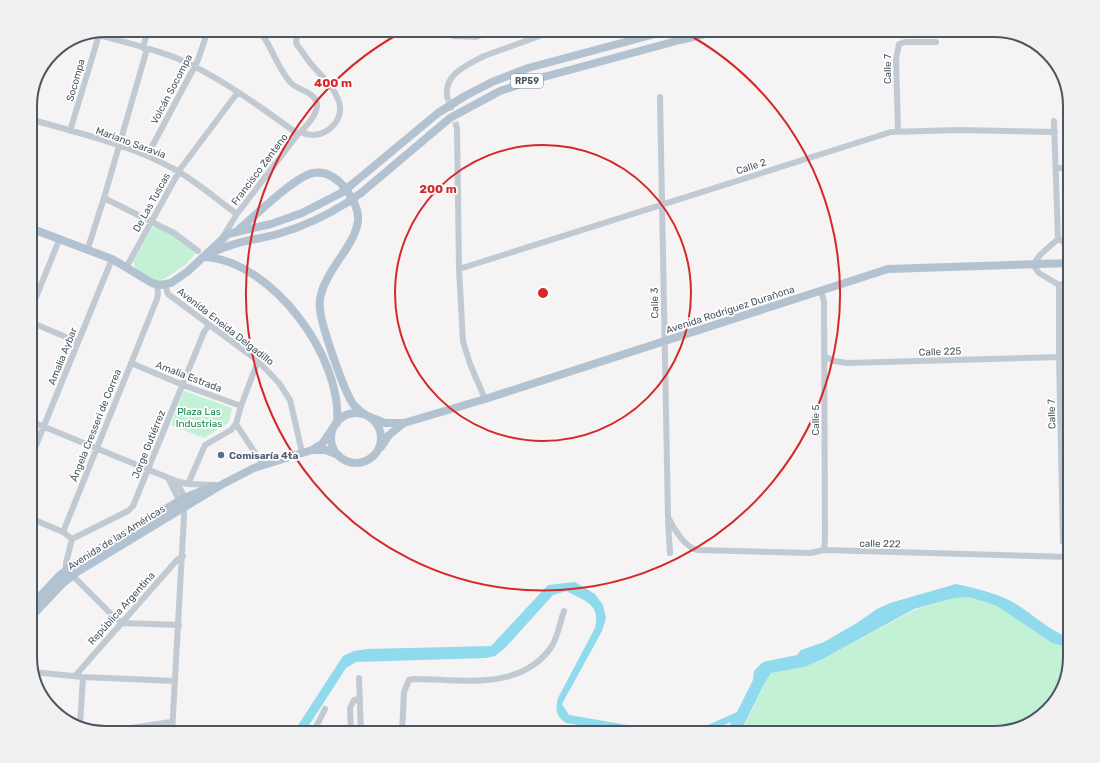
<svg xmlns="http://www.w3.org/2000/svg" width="1100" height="763" viewBox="0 0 1100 763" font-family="Rubik,sans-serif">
<rect width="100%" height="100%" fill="#f5f3f3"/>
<!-- green -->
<path fill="#c3f1d5" d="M157,226l22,13 17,14 -11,12 -24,16h-7l-18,-12 -3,-7 19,-34z
M184,391l48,17 -3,14 -25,16 -33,-13z
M969,597l28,9 55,37 18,5v9l-13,42 -29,26 -34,8h-253l23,-49 7,-11 33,-6 17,-7 93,-50 39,-12z"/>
<!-- water -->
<path fill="#90daee" d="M575,582l20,12 8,11 3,13 -4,13 -40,73 7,11 105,18h-43l-65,-10c-10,-7 -11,-13 -8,-25l37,-70c6,-25 -11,-27 -29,-37l-13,4 -48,53 -10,8 -9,2 -130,4 -10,6 -42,65h-11l50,-77 11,-5 13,-2 124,-3 57,-61z
M956,584c18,4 36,8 53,16 21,11 38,30 61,38v10l-18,-5 -55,-37 -28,-9 -15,1 -40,11 -93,51 -17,7 -33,6 -7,11 -24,49h-12l3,-11 -25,11h-16l47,-21 16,-32 1,-9 9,-9 34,-7 4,-5 23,-8 33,-19 20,-14 13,-6z"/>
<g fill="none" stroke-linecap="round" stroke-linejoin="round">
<!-- minor-tunnel -->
<path stroke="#caccce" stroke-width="6" stroke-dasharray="6 3" stroke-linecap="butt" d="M447,96l10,32"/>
<!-- minor -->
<path stroke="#c1cad2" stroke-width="6" d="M92,33c27,8 55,14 82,24 45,19 85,49 124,77
M453,36l23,1 21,-7
M117,40l2,-10
M143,48l5,-18
M447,96c-3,-22 20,-31 37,-40l72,-26
M660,97l8,420c5,11 18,32 30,33l112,3 14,-3 246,7
M30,119c47,14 99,25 142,49 23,12 44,31 65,46
M1054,121l4,118 -18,16 -7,10 6,8 20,12 11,-4
M457,128l2,141 4,72 7,23 15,35
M70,131l29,-96
M898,131l-2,-72 3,-15 6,-2h31
M301,132c20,11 47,-11 37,-33 -5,-14 -17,-23 -26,-34 -6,-7 -11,-15 -16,-22l1,-8 7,-5
M147,156l51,-96 10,-30
M1057,168h13
M104,198l70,35 24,18
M222,238l15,-24 61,-80c7,-6 20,-20 19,-30 -2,-12 -19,-14 -26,-21 -14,-15 -19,-37 -32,-53
M1058,239l12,6
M88,248l16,-50 43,-149
M127,266l54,-98 57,-76
M459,269l432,-137 68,-2 96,2
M157,285l1,9 -1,5 -94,233 9,7 -6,24v6l50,50 6,4 57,2
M165,285l3,9 90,67 21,22 11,17 12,52
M1059,285v72l4,185
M821,290l3,12 1,238 -1,10
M30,312l30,-74
M30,322l48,20
M824,356l10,5 13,2 212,-6
M131,363l52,22 58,21
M30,421l146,60 12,3 27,1
M236,424l27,41
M30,460l82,-201
M168,478l13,26
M188,484l17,-39 26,-15 5,-6 5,-18 17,-45
M30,518l33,14
M668,521l2,32
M72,539l56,-28 5,-5 71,-174 5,-7
M33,672l50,5 92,4
M75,676l102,-116 6,-4
M359,678l2,55
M80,725l3,-48
M104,732l67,-10
M172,733l12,-217 -1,-22 -7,-13
M313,733l12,-24
M351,733l-1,-25 4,-8 5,-1
M402,733l2,-41 5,-12 5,-1c47,0 107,13 138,-33 6,-10 8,-24 12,-35"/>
<!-- major -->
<path stroke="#b3c2d1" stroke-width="8" d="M350,186l88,-73 27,-17 27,-14 36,-14 142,-38
M361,193l89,-75 50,-27 40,-13 140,-38 42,-10
M30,228l82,31 40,24 8,2 11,-2 16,-11 41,-38 43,-10 31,-11 39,-20
M238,230c17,-14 56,-53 75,-57 13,-2 24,5 32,15 7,10 14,20 13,33 -3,24 -29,46 -36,70 -2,6 -3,12 -2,18 1,16 24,82 33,95 3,4 7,7 11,10
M210,254c21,-12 45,-14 68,-20 24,-7 48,-18 70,-32
M204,257c68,3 139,101 133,166
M331 438a25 25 0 1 1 50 0a25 25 0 1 1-50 0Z
M370,417l15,6h19l81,-24 403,-130 182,-6
M381,447l8,-12 15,-12
M313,450h13l12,5
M30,607l29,-31 14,-11 111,-67 30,-12
M30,618l33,-35 14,-11 144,-87 33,-17 58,-18 10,-6 11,-16"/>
<!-- major-bridge -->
<path stroke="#b3c2d1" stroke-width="8" d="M341,193l9,-7
M348,202l13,-9"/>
</g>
<!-- distance rings -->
<g fill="none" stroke="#d62828" stroke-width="2">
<circle cx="543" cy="293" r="148"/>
<path d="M682 31A297 297 0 1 1 404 31"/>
</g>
<!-- markers -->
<circle fill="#5c6f8a" stroke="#fff" stroke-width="1.5" cx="221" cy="455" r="4"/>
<g text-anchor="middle" stroke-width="3.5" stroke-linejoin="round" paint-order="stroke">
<!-- shield labels -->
<rect fill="#fff" stroke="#808990" stroke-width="1" x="511" y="74" width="32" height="14" rx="3"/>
<g font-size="9" font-weight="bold" fill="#4a5661">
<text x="527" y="84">RP59</text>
</g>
<!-- street labels -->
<g font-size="10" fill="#4a5661" stroke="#fff">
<text transform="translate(887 69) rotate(-90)" y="4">Calle 7</text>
<text transform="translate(75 80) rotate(-74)" y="4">Socompa</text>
<text transform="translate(171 89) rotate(-62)" y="4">Volcán Socompa</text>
<text transform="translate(131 142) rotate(20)" y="4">Mariano Saravia</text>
<text transform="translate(751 166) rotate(-18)" y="4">Calle 2</text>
<text transform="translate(259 169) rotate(-53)" y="4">Francisco Zenteno</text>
<text transform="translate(151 202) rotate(-61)" y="4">De Las Tuscas</text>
<text transform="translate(654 303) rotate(-91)" y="4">Calle 3</text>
<text transform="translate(730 309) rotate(-18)" y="4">Avenida Rodríguez Durañona</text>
<text transform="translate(226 326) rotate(38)" y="4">Avenida Eneida Delgadillo</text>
<text transform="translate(940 351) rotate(-2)" y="4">Calle 225</text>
<text transform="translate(62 356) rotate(-68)" y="4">Amalia Aybar</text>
<text transform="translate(189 376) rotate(21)" y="4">Amalia Estrada</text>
<text transform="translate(1051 414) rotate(-92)" y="4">Calle 7</text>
<text transform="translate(815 420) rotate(-90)" y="4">Calle 5</text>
<text transform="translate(95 425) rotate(-68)" y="4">Ángela Cresseri de Correa</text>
<text transform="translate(148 444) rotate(-68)" y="4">Jorge Gutiérrez</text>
<text transform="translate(116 537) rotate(-32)" y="4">Avenida de las Américas</text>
<text transform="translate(880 543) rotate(1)" y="4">calle 222</text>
<text transform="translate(121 608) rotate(-48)" y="4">República Argentina</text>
</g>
<!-- park labels -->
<g font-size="10" fill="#17864f" stroke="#fff">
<text x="199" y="415">Plaza Las<tspan x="199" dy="12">Industrias</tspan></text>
</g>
<!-- service labels -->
<g font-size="10" font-weight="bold" fill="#4e5e75" stroke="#fff" text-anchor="start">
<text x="229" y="459">Comisaría 4ta</text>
</g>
</g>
<!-- crop -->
<path d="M0 0H1100V763H0ZM106 37H994A69 69 0 0 1 1063 106V657A69 69 0 0 1 994 726H106A69 69 0 0 1 37 657V106A69 69 0 0 1 106 37Z" fill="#f1f1f2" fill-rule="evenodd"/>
<path fill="none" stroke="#4a5661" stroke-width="2" d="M106 37H994A69 69 0 0 1 1063 106V657A69 69 0 0 1 994 726H106A69 69 0 0 1 37 657V106A69 69 0 0 1 106 37Z"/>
<circle cx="543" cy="293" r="6" fill="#d62828" stroke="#fff" stroke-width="2"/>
<g font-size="12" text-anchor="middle" font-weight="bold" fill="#d62828" stroke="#fff" stroke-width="3.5" stroke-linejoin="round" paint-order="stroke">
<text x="333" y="87">400 m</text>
<text x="438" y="193">200 m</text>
</g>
</svg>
